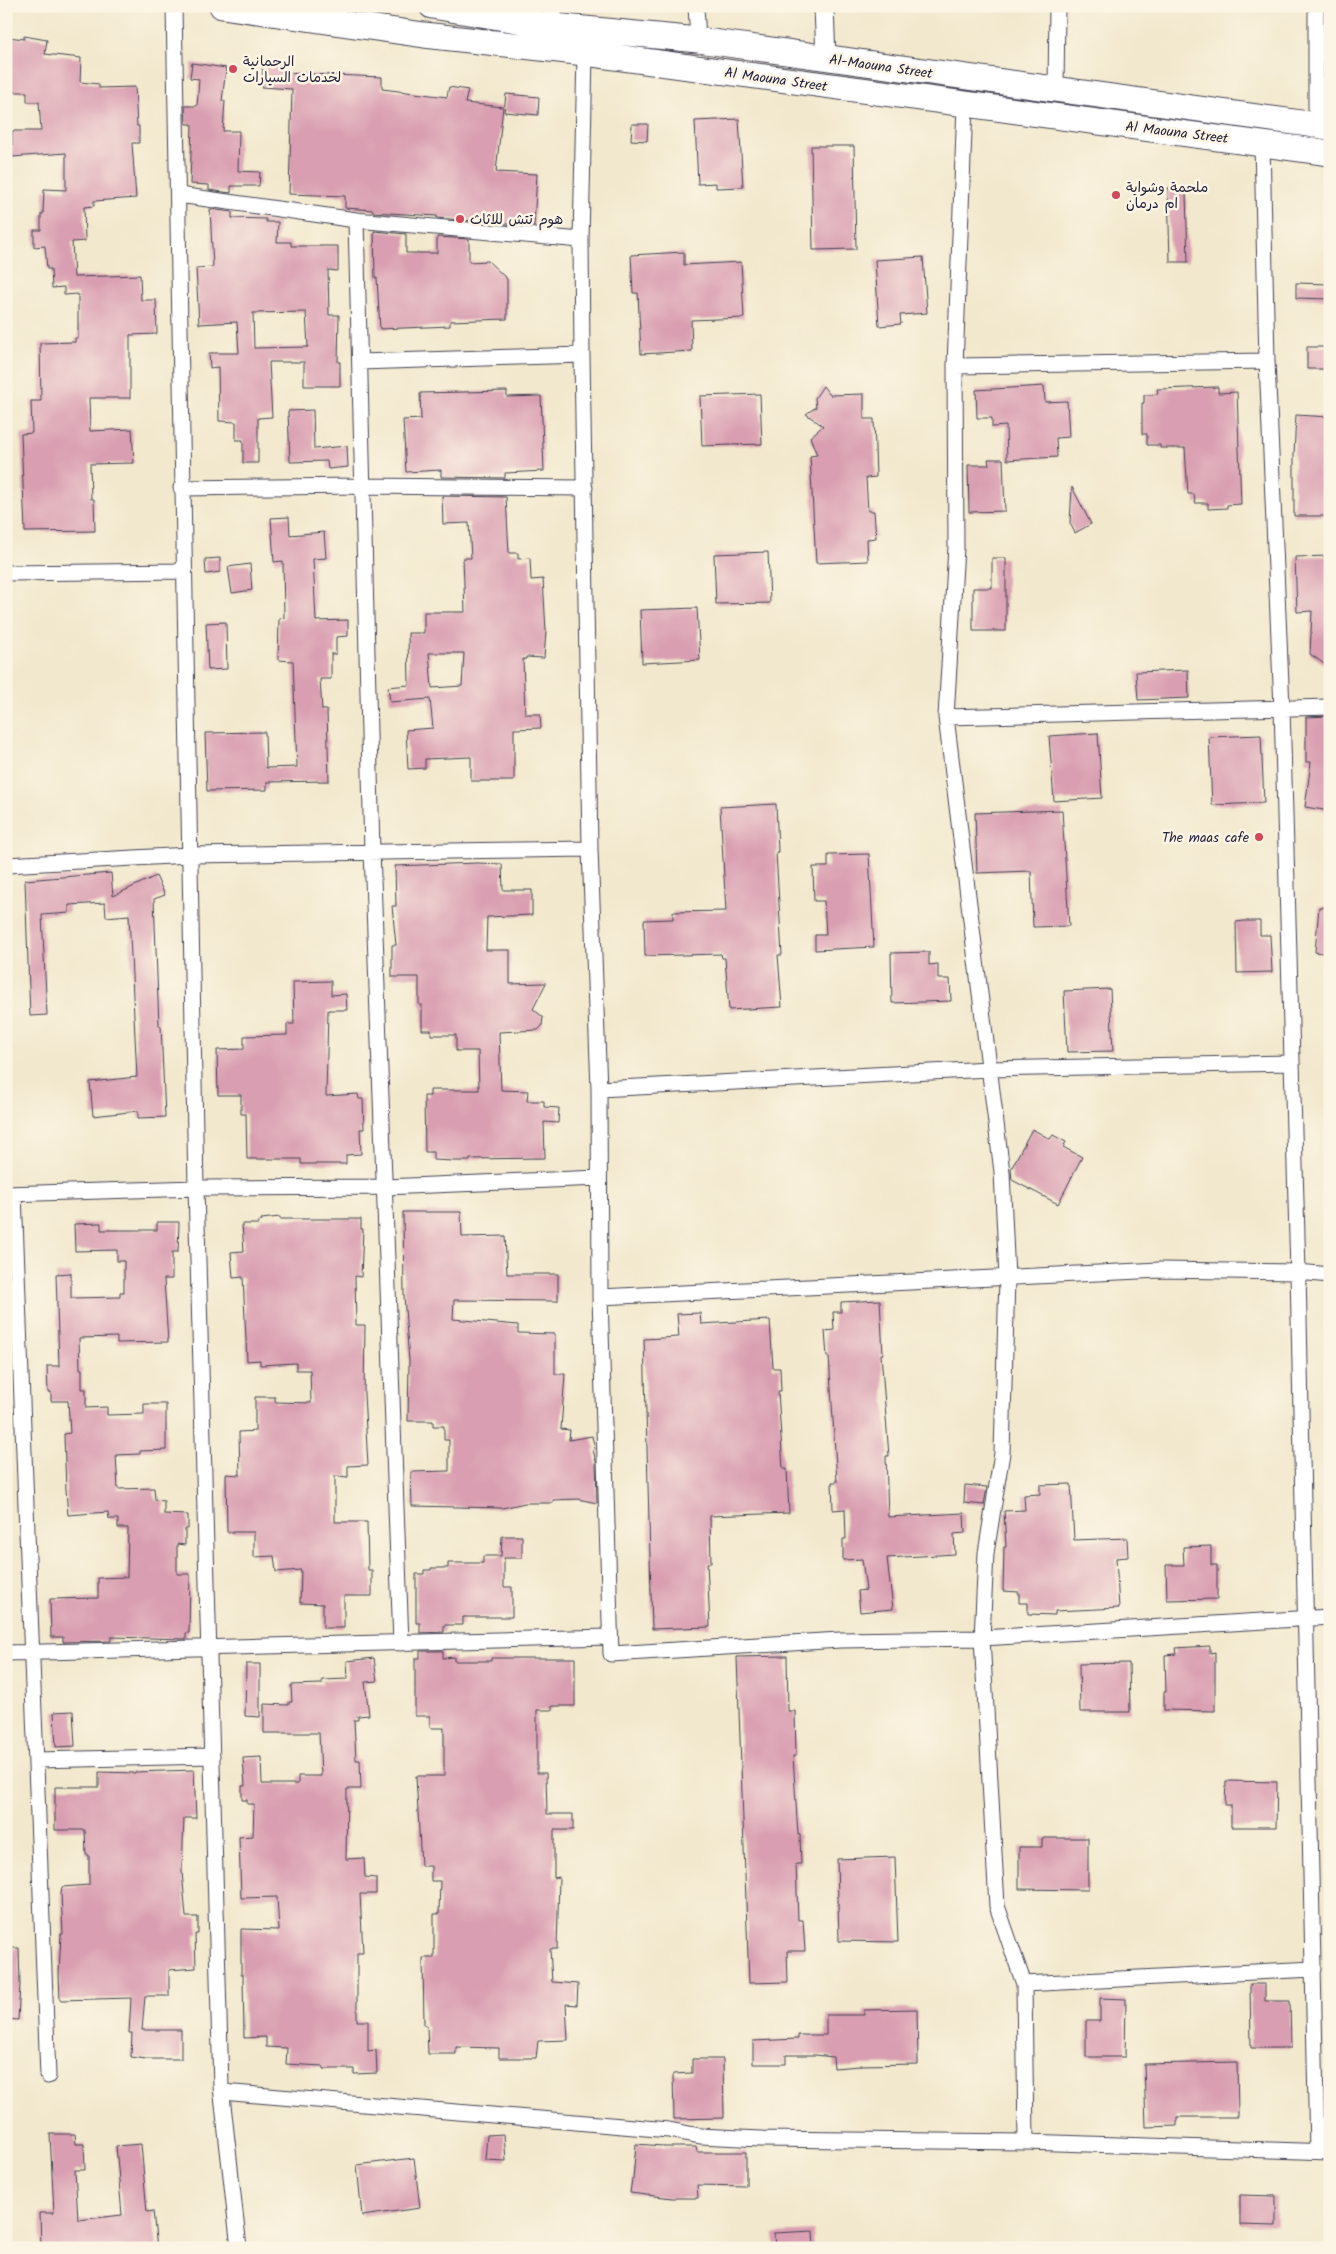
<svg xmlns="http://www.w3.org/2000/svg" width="1336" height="2254" viewBox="0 0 1336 2254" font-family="Kalam,'Playpen Sans Arabic',sans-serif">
<rect width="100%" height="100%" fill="#fcf5e5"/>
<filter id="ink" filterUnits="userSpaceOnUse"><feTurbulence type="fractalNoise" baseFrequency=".02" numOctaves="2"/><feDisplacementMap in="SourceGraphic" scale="10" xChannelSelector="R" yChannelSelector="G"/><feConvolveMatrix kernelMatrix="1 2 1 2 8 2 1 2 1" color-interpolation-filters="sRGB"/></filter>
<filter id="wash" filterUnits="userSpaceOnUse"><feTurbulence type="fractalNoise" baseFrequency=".0096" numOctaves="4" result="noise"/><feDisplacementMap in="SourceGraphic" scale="20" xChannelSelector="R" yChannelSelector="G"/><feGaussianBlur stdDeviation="1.12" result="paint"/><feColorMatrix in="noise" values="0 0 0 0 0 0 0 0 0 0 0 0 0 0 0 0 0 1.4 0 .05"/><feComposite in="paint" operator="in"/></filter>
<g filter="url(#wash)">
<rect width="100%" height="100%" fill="#f2e8cd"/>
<g id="blocks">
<!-- building -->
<path fill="#d99eb1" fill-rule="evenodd" d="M24,36l23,4 -2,14 36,4 -1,24 19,2v4l36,-1 2,39h2v17h-7l4,55 -42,3v5l-10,1 1,34 -13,1 2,35 66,-2 1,25h15l1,34 -27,1v63h-41l1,33 42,-2 2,34 -44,1 1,35h3l1,32 -70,1 -4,-98 11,-1 -1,-32h10l-1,-58 35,-1v-4h3v-44l-14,1v-8l-12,1 -1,-19h-4l-2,-23 -11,1v-17h7v-16h2l1,-25 22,1v-37l-54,4v-26h29l-2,-29h-12v-10h-18v-33h-3l2,-22 16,2z
M192,63l34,5 -4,33h3l-2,30h16l-1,40 22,1 -1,14h-28v7l-22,-3v-5l-19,-1 2,-60h-6l-1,-18h12l2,-27 -9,-1z
M263,66l20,1v6l99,4v12l65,8 2,-10 19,3 -3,13 38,4 -7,65 41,2 -3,52 -97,-8v-2l-64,-4v-2l-28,-2v-12l-56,-2 3,-105 -30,-2z
M506,94l33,3 -1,18 -34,-3z
M739,119l4,68 -27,1v-5l-18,1 -3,-63z
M632,124h16l-1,17 -16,-1z
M811,146h43l2,103 -43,1z
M1168,188l18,3 2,71h-18z
M210,209l22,3v6l34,1v3h12l-1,20h14v4h47v25l-10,-1 1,45h10l-1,47h2v24h-36v-24h-35l3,55 -14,1v45h-15v-23h-7v-18l-17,-1 -1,-54 -8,1 -1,-15h30l-2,-31 -38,2 -3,-56 17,-1zM306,312l2,35 -54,1 -1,-35z
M374,231l32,3v19h31v-16l32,2v23l19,-1 19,18v40l-57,2v5l-70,3 -3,-51h-2z
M684,252v13l57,-3 3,56 -53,2 1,31 -51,3 -3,-61h-5l-2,-38z
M923,257l4,56 -27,2 1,9 -22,2 -4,-66z
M1296,283l34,1v15l-34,-1z
M1307,347h23v22h-23z
M823,386l7,9 34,-1v25h10l2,58 -10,1 2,33h6l2,27 -9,1 1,22 -52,2 -6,-107 7,-1 -7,-18 13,-11 -17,-12 10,-7 -1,-9z
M1044,386l1,16 22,-1 2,36 -13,1 1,19 -50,3 -1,-34 -14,1v-9h-15l-1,-28z
M1218,387v6l19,-1 4,112 -14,1v3l-19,1v-6h-13l-1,-9h-6l-3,-46h-25v-3h-13v-11h-5v-31h2v-8l14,-1 -1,-5z
M507,391v6l34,-1 3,75 -39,2v5l-64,-1v-7l-35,2 -3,-52 18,-1 -1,-26z
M760,394l2,50 -60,2 -2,-50z
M313,410l1,39 33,-3 1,21 -20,2 -1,-8 -37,1 -2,-51z
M1296,415l34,2v99h-36v-61z
M988,459h15l2,52 -36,1 -1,-47h21z
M1072,487l19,37 -16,9 -5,-10z
M442,496l64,1 3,56h9v6l12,-1 1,22 12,-1 3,52 -2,27 -18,-1v2h-3l2,55h15l1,14 -27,1v52h-43v-24l-46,2v9l-17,1 -2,-39 27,-2 -3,-29 -40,3 -2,-15 21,-2 -1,-52h16v-21h41l-2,-54h8l-2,-35 -26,1zM429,653h35l-2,33 -30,2z
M289,517l1,18 34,-3 2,26 -13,1 3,62 32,-1v16l-12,1v17h-5v25h-11l2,31h5l2,71 -62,1v8l-60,1 -2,-58 60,-1 1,36 31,-1 -4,-106 -15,-1 1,-41 5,-1 -1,-57 -9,1 -3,-44z
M768,552l2,51 -54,1 -2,-50z
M1330,556v112l-20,-14 2,-43 -15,1 -2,-55z
M220,558v14l-14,2 -1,-15z
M992,558h14v73h-33v-43h19z
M250,564l2,26 -20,3 -4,-26z
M697,608l3,52 -58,3 -2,-53z
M226,622l1,47 -19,1 -2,-47z
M1188,670l1,28 -51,2 -2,-28z
M1330,716v95l-25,-4 6,-45h-5v-45z
M1098,733l4,65 -48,3 -5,-65z
M1261,735l3,68 -52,2 -3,-68z
M776,804l2,48h-2l6,103h-4l4,52 -53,3 -4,-52h-3l-1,-4 -76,2 -1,-36 29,-1v-7l53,-1 -6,-104z
M1062,810l7,116 -36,1 -2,-56 -54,2 -2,-60z
M869,854l5,93 -59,3v-15h11l-2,-34h-10l-1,-34h15v-12z
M477,863l25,1 1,26h29v25l-45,2 -1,33h24v34l36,-1 -13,26 10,8 -1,9 -4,4 -39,2 2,58 27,1 -1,10h17v6l15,1 -1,15 -14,-1 1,36 -75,1v2h-17l-20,-1v-8h-8l-1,-56h6v-6h49l-1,-39h-22v-16h-25v-5h-9v-25h-3v-28h-27v-32h4l-4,-39h4l-1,-40z
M111,873l2,23 43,-20 9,19 -11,4 5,127h2l4,91 -27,1v-7l-45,5 -3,-34 47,-5 -8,-162 -23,2 -1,-14 -36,2v8l-27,2 5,100 -17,1 -5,-136z
M1319,907h11v47l-15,-2z
M1244,921h16v14h10l2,37 -35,1 -1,-51z
M929,952v13l9,-1v15h12l1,22 -59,2 -1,-50z
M331,981v14l15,-1 1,16h-19l-2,86 32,-2 1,5h4l1,30h-4l1,25 -15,1v9h-45v-5h-54l-1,-45h-5v-19h-23l-1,-45 27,-1v-13l43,-1v-11h7l-1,-42z
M1110,989l3,62 -46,1 -3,-61z
M1032,1129l18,10 3,-4 13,7 -3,5 19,10 -24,47 -46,-24 -1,-11z
M403,1212h58l1,25 43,-1 2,38h51v27l-104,-1 -1,19 65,6v8l37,1v40h10l-4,55 9,1 -1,10 23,-4 3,13 -2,1 3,11 1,42 -19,-4 -25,1v3h-28l-23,5 -90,-2 -1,-34 38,-1v-31h-5v-14h-11v-5h-25l1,-60 -5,-65z
M280,1217v2h81v10h2l-2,48 -6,-1 1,49h9l-1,69 4,71 -20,1v11l-13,-1v46h32l1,48h4v26h-28v32h-21v-24l-23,-1 1,-33 -25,2 -2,-16 -20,1v-25h-27l-1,-58 14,1 -1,-43 16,-1v-34h20v5l36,1 -1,-33h-14v-7l-36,2v-5l-13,1 -4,-84 -10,1 -2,-26 13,-1 -2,-27h16v-2l4,-1 -1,-2z
M157,1222h22l-1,30h-6v27h-8l4,63 -51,1v-6l-38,1 1,31h2v20h4v19l21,-1v8l37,-1v-10h22v46l-26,1v3l-24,1 2,34 36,-1 1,12 9,1v13l24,1v14h-3v16l-8,-1v30h13l-1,59h-3v6l-75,-2v4l-48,1v-5h-12l-1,-38 48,-1v-20l29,-1 1,-49h-10v-9h-9l-1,-7 -40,3 -2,-25 -2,-56 6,-1 -2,-32h-17v-9h-3l-1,-26h12l-3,-92 15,-1v25l49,-1v-5h4v-31h-7v-11l-42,1 -1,-27 27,-1v7h56z
M880,1300l3,54h-2l8,102h-3l2,61 76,-4 1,20 -11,1 1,20 -68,4 6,51 -33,3 -2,-21 8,-1 -4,-31 -19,1v-21h3l-1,-30 -12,1 -1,-28h5l-8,-125h-2l-2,-26 9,-1 -1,-18h8v-10z
M700,1313l1,11 69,-4 3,48h7l1,23h-3l5,78h4l2,44 -79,3 1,47h-4l3,64 -58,2 -8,-290 35,-2 -2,-23z
M1071,1484l3,56 53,-2 1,19 -12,1 3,50 -64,3v4l-27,-1v-11h-9v-11l-16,-1 1,-44h2l-2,-36 21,-1 -1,-15 16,-1v-9z
M965,1485l22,2 -3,18 -20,-2z
M502,1536h20v22h-18v29h8v30h-49v8h-19v7l-24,1v-10h-4v-49h8v-4h7v-2h17v-5h35v-7h18z
M1211,1546v19h6v34l-50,1 -1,-35h18l-1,-18z
M1210,1646v7l5,-1v59l-51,-1v-18h2l-1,-37 11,-1 -1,-6z
M420,1651h23v7l11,-1v4h37v-3h84v48h-23v4h-15v63h9l1,41h26v16h-19v48l5,-1 -2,72h-7l2,33 26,2 -1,21 -11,-1 2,36 -30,1 -2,17h-37v-10l-43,-1v7h-28l-1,-29h-3l-1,-67h11v-44h5l1,-33h-9v-15h-10l-5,-90h28v-48h-14v-12h-15v-58h5z
M787,1656l1,55h7l1,45h-3l5,79h2l1,29h-5l2,56h5l2,31h-18l1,31 -39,1 -12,-326z
M374,1658l3,23 -12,1 4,33 -11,1v4h-4l2,40h4l1,29h-14l-1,70 18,-1 1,19 11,1v16h-16l3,59h-6v68h11v30l8,-1 1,23 -23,1v-5h-31v-3l-37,-2 1,-16 -21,-1v-10l-22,1 -1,-63h-2v-46l38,1 -2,-33 -36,1 -2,-61 14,-1 1,-32h-7v-4h-5v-14h3l-2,-28 18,-1 1,27h36v-8h23l-2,-43h-55v-29l25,1v-3h3l-1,-17 31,-1v-4l26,-1 -1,-18z
M1129,1663l1,49h-50l-1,-48z
M246,1664h14v53l-15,-1z
M73,1711l2,35 -19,1 -2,-35z
M194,1770l2,48h-12l-2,53 4,46h12v17h-3l1,34 -27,2v26h-24l-3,34h39v29h-35l-15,-2 1,-24h-3l2,-35 -71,2 -1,-26 2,-40h2l-2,-41 1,-6 27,-2v-30h-3l-1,-25h-30v-43h44v-15l36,1v-1z
M1226,1781l51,1 -1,45h-45v-22h-6z
M1042,1838h46v52l-69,-1v-42h23z
M895,1857l3,85 -59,-1 -2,-82z
M6,1948h13l1,36 -2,36 -12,-1z
M1250,1984h15v17h25l1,47h-40z
M1100,1998l26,1 -1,58h-39v-36h14z
M917,2009l1,55 -58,1v1l-26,2 -1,-11 -18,-2h-29v9h-33v-23l45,-2v-4h28v-20h38v-5z
M692,2059h31l1,59 -50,1 -1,-45 19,-1z
M1237,2062l1,55h-61v9l-31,1 -2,-63z
M50,2134h25l1,10h8l1,26h-10l3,50 44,-5 -6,-69 25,-2 6,68 6,-1 4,37h-116l-1,-35h14z
M504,2134l2,27 -21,-1 2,-25z
M636,2144l27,2v1h33l1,5h49v34l-49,-1 1,13h-26l-42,-5 2,-14 1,1z
M414,2158l6,50 -58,8 -5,-51z
M1240,2195l36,1v30l-36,-1z
M813,2231l1,17h-39l-1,-15z"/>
</g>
</g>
<g filter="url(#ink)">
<use href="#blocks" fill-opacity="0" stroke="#414051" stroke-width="1"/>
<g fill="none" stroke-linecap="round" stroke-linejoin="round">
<defs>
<path id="minor" d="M174,6l22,1182 25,899 18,161
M554,6v20
M696,6l2,34
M585,53l-4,187 1,115 8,494 9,240 1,208 11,357 229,-14 142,-2 348,-21
M1056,91l1,-85
M965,105l-10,261 1,181 -10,170 56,455 5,106 -5,175 -16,100 -4,85 15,268 27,78 2,158
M1316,125v-119
M1262,143l5,218 15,347 16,564 19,879
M179,195l177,25 225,20
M356,220l16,631 29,792
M360,362l222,-7
M955,366l312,-5
M181,488l181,-2 223,2
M6,573l178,-2
M946,717l384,-10
M6,865l183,-10 401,-6
M599,1089l390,-20 302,-6
M6,1194l190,-6 189,-1 214,-9
M14,1194l34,882
M600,1297l560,-27 138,2 32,3
M6,1653l604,-16
M36,1760l176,-4
M1024,1984l290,-15
M222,2092l447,38 31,6 61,3 265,3 304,10"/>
<path id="tertiary" d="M824,6l2,53"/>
<path id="trunk" d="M222,6l202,29 161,18 745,100
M432,6l122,20 144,14 632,87"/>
</defs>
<!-- minor casing -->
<use href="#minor" stroke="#414051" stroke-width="17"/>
<!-- tertiary casing -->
<use href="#tertiary" stroke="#414051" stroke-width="21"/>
<!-- trunk casing -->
<use href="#trunk" stroke="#414051" stroke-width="27"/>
<!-- minor -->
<use href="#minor" stroke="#fff" stroke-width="15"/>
<!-- tertiary -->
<use href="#tertiary" stroke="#fff" stroke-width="19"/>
<!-- trunk -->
<use href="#trunk" stroke="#fff" stroke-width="25"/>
</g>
</g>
<!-- markers -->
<g fill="#d1495b" stroke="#fcf5e5" stroke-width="2">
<circle cx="233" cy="69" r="5"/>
<circle cx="1116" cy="195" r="5"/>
<circle cx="460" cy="219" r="5"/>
<circle cx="1259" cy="837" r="5"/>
</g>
<g text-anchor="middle" stroke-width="5" stroke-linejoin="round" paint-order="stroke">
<!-- poi labels -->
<g font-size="14" fill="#22223b" stroke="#fcf5e5" text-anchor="start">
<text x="243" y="66">الرحمانية<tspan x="243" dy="16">لخدمات السيارات</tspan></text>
<text x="1126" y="192">ملحمة وشواية<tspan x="1126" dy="16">ام درمان</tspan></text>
<text x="470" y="224">هوم تتش للاثاث</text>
<text x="1249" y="842" text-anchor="end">The maas cafe</text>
</g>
<!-- street labels -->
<g font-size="14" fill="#22223b" stroke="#fcf5e5">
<text transform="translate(881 66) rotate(8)" y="5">Al-Maouna Street</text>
<text transform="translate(776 79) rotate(8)" y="5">Al Maouna Street</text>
<text transform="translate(1177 132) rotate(7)" y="5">Al Maouna Street</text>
</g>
</g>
<!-- margin -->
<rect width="1336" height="2254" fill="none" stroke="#fcf5e5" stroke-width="25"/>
</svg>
